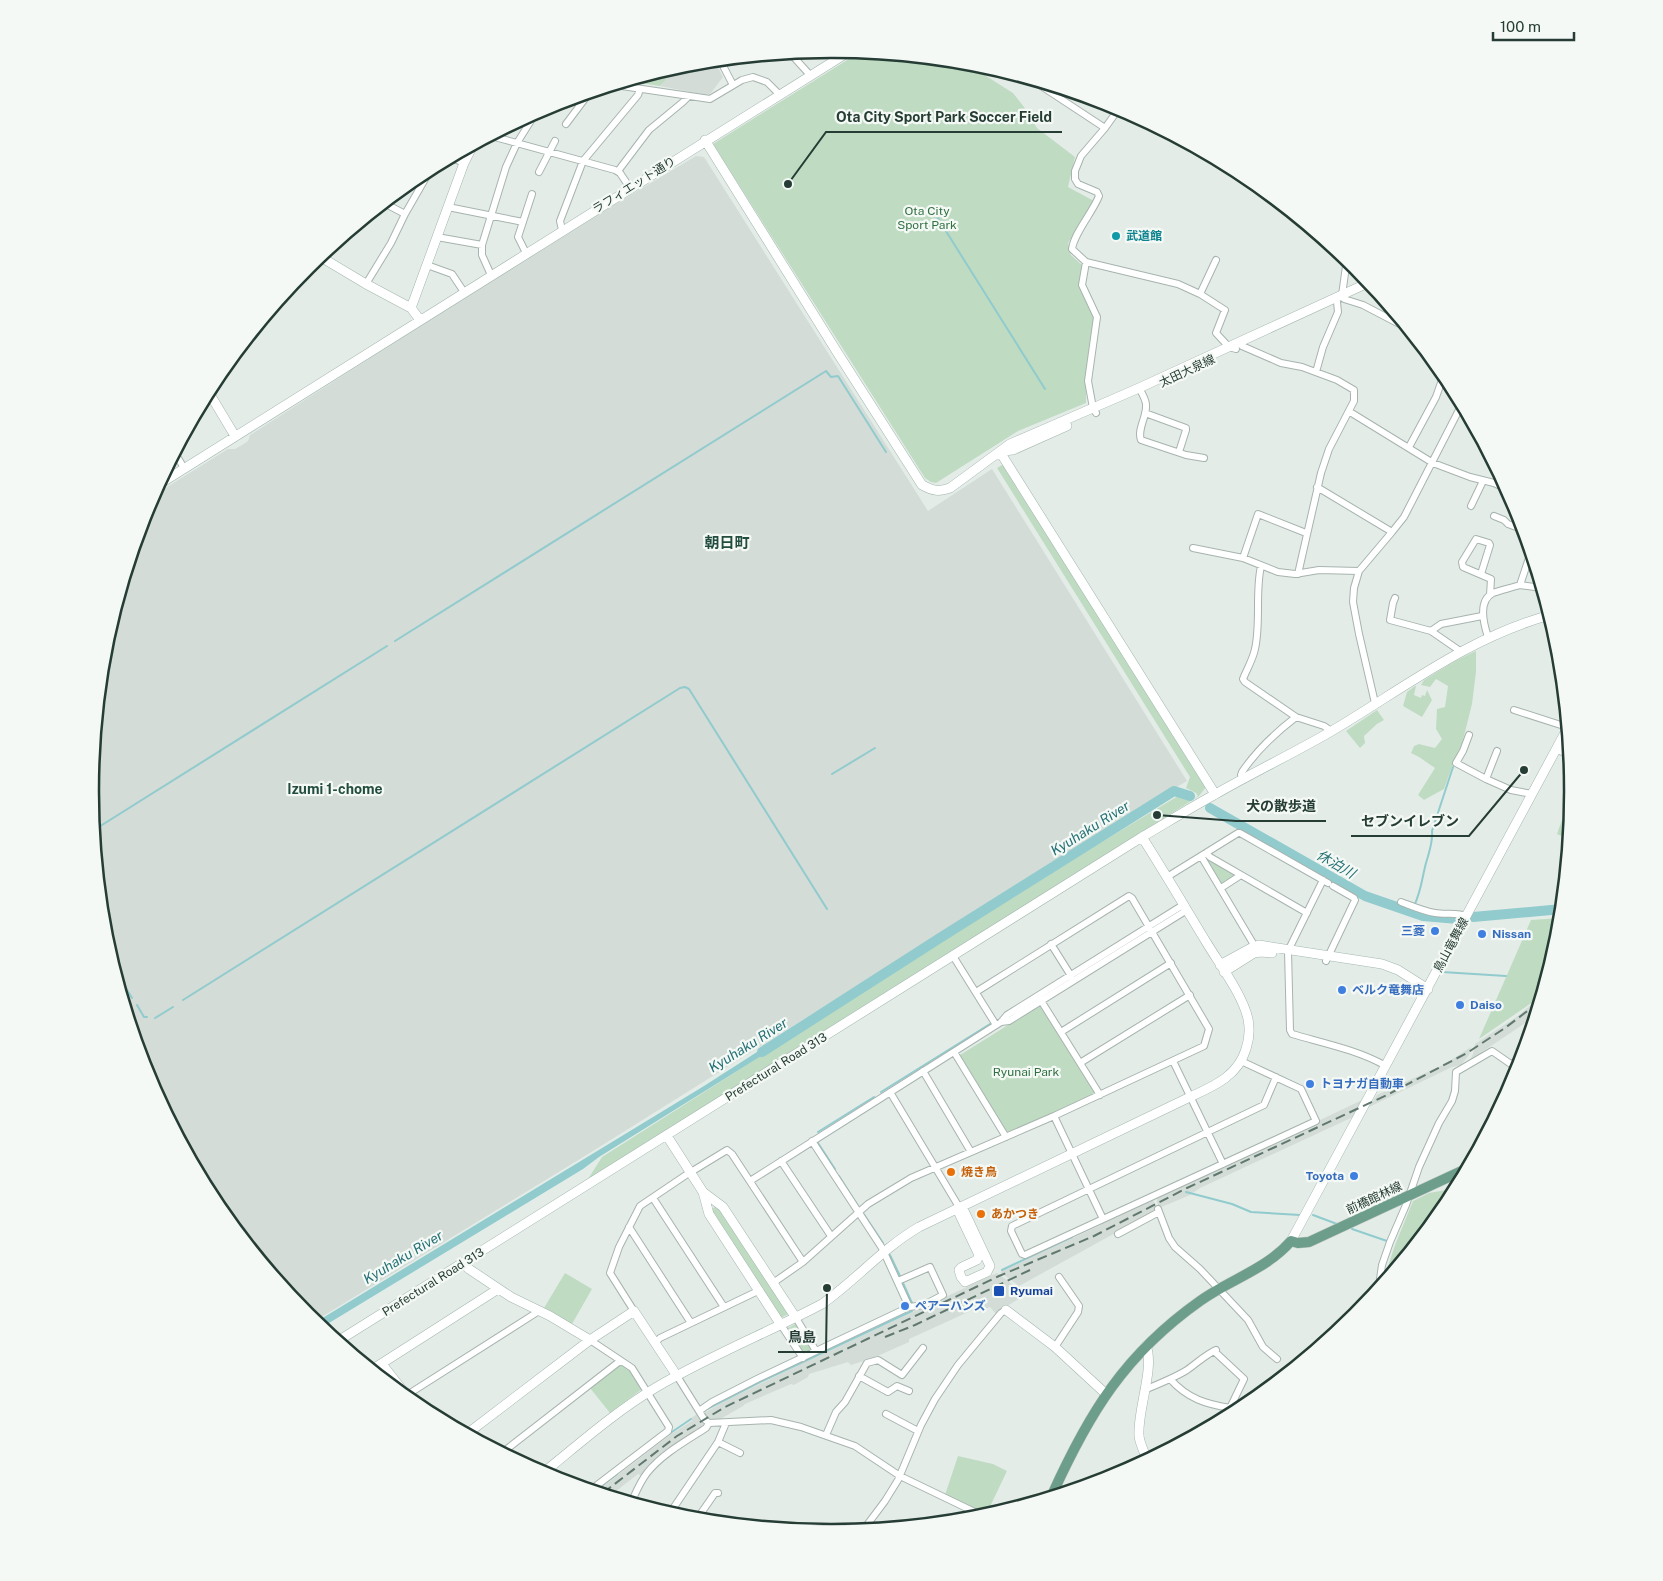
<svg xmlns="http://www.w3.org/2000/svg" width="1663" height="1581" viewBox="0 0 1663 1581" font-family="'Public Sans','Noto Sans JP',sans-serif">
<rect width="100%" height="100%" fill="#e4ece8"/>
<!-- built -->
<path fill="#d3dcd7" d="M714,60l9,17 -12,16 -5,2 -46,-9 6,-6 -5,-9 26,-8z
M696,156l8,1 224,354 64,-42 195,312 -49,29 -545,341 -278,170 -8,-6 -92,-113 -69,-128 -42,-139 -14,-145 14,-144 42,-140 5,-9 77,-48h7l7,-4 6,-4 2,-6 292,-187z
M1540,997l-6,20 -64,43 3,-6 2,-10 43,-28z
M1471,1047l-2,8 -8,10 -9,2 -83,40 8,-12 68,-31z
M1362,1100l1,2 -10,15 -153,71 -10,7 -31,13 -2,-6v-4z
M1153,1200l4,10 -138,76 -19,-14 101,-47v-3l5,-2 2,1z
M997,1273l19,14 4,10 -1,2 -12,7 -10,9 -7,-8 -12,5 -1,-4 -68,31v3l-36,16 -22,7 -3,-3 -39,12 -1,3 -14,8 -3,-1 -46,20 -2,2 -26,15h-8l-5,-7 1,-4 1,2 21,-12 74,-36z
M697,1414l6,10 -2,5 -59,47 -4,-2 -27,21 -14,-4 73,-56 22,-14 -1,-3z"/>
<!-- green -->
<path fill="#bfdcc3" d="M860,52l83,8 5,2 -3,-2 19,2 49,31 11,14 13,21 38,29 -7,30 26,14 -26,42 3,12 12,11 -1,26 13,25 -9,69v17l-68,28 -82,52 -5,-1 -6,-4 -212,-334z
M661,71l5,9 -6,6 -33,-5z
M1004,464l202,323 -7,9 -611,383 14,-22 417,-265 159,-96 14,4 6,-4 -2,-3 -10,-5 4,-11 -193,-309z
M1476,651v21l-4,32 -10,40 -8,17 -10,28 -20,11 -6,-5 17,-27 -16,-11 -8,-4 3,-7 5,-2 16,4 7,-9 -6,-10 1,-20 8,-2 3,-21 -12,-7 -6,8 -9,-2 3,-5 33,-20z
M1415,686h1l-2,9 7,3 1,-3 3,1 2,-6 5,10 -10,17 -19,-11 4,-14z
M1377,710l7,10 -7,4 -13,12 1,7 -5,5 -14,-17z
M1566,808l5,2 -3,29 -11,-5z
M1207,858l27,15 1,3 -12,8 -2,-1 -15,-24z
M1561,918l-2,17 -19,62 -61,42 52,-119z
M1040,1005l2,2 53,85 -1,3 -84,37 -4,-1 -46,-76z
M1446,1190l8,2 -6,11 -56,68 -5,-1 8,-25 18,-44 16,-8z
M716,1206l5,3 69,104 -11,6 -68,-109z
M565,1273l27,16 -20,35 -28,-16z
M797,1323l15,25v2l-9,4 -17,-25z
M622,1365l7,5 13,19 -32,24 -20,-25 29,-22z
M958,1456l35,8 14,7 -21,44 -41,-20z"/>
<!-- water -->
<path fill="#91cbcd" d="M771,1043l3,5 -175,109 -16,12 -254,154 -4,6 -9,-7 388,-236z"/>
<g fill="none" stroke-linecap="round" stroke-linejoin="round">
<!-- stream -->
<path stroke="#91cbcd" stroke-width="2" d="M934,212l111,177
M395,641l431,-270 5,6 7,-1 48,76
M832,774l43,-26
M94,830l293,-184
M1414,906c7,-14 8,-28 12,-43 3,-11 7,-20 6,-32l21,-64
M114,968l18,30
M1442,972l64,4
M183,1000l497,-312 5,-1 4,2 138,220
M137,1005l7,12h3
M155,1018l18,-11
M881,1092l109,-68
M818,1132l56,-35
M818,1143l17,26
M839,1176l19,30
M1186,1192l46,12 19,8 49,3
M863,1213l20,30
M1313,1215l24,9
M1352,1229l35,12
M890,1255l10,21
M1002,1270l70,-33
M903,1283l9,20
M705,1410l53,-27 154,-72
M669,1434l22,-15
M596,1490l21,-16"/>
<!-- river -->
<path stroke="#91cbcd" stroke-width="10" d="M1210,808l155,88 58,20 35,3
M1473,917l89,-8
M762,1052l181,-116 231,-145 16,5"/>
<defs>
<path id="street" d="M790,53l20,22
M720,60l13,25
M1032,80l73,48
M615,85l95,14 32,-19 11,-3 14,5 12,12
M1120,107l-15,21 -24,28 -6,15v8l3,5 19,8 2,4c-6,16 -25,37 -27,53l14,13 92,22 22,10 25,16 -9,23 13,14 7,2
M566,124l24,-32
M491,136l124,34 5,3 10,15
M450,157l14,6
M618,171l31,-41 34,-28 5,-5
M539,172l16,-31
M384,203l21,11
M448,207l75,15
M562,230l-2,-9 23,-60 55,-66 2,-6
M437,237l45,8
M526,253l-8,-16 14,-43
M1086,262l-4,23 15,32 -9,64 5,27 3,5
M427,265l25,9 12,18
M491,275l-9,-20v-10l24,-78 11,-24 20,-32
M366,284l25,-41 14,-29 27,-47
M1200,294l16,-34
M1342,295l5,-36
M1344,299l19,6 44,23
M1242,346l39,17 21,4 35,13 17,10v11l-25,48 -8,24 -23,101
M1316,372l7,-25 15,-35 -1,-10
M1139,388c3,5 8,13 7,19 0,11 -9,23 -5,33l45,15 18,3
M1350,412l83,51 37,14 24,6 13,6
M1145,413l41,15v2l-7,22
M1409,447l27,-50 8,-23
M175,453l9,15
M1317,487l75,45
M1471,506l12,-25
M1494,516l10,4 4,4 16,6
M1193,548l50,10 35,14 17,2 24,-4 40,1
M1243,558l15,-44 48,19
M1261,566c-6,27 0,56 -6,83 -2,10 -8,20 -12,30l2,3 51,35 28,9 7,5
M1481,574l9,-29 -1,-2 -13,-4 -14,23 1,5 28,12 -1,16
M1520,585l21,3
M1395,598l-2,5 -3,17 41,11
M1488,637c-4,-12 -11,-36 5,-44 8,-3 18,-5 27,-8l11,-33
M1460,651l-29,-20 10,-7 41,-8
M1375,703l-16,-69 -6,-32 1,-14 5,-17 33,-39 12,-15 58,-113
M1514,710l53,17
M1469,735l-6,16 -7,12 30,16
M1556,750l7,2 6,-5
M1497,751l-11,28 25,11 21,4
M1243,780l-2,-5 1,-3c15,-22 33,-39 54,-55
M1206,853l4,4 97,56
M1201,856l56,94
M1167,877l71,-44h2l88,50
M1323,880l-35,71 2,79 2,4c31,9 66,16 94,32
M1221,888l20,-13
M1401,902c11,4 22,9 34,11 10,2 23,-1 31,3
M1051,944l22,35
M953,956l43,69
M1326,961l29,-61 -1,-2 -21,-12
M1040,999l60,96
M1001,1022l8,-1 178,-111
M1061,1032l110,-69
M954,1052l52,85
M1173,1061l50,103
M1241,1061l60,28 15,32 -291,134 -3,-1 -11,-23 1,-5 252,-121 12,-28
M1080,1063l110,-68
M1512,1064l10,-8
M923,1071l48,81
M890,1092l69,115
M1054,1116l49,103
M812,1141l70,107 27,59
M781,1161l50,75
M750,1181l251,-159 6,-7 176,-110
M653,1198l71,109
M1158,1209l11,29 6,9 25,22 48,51 15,27 14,12
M629,1227l62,96
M1118,1234l41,-22
M773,1283l30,-21 65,-58 43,-26 143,-62 150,-70 5,-17 -77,-131 -3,-2 -153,96
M1379,1286l3,-21 8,-23 16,-37 13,-38 20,-44 13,-22 3,-10 1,-19 36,-21 26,18
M634,1311l-24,-38 9,-26 21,-41 46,-31 41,-25 5,4 71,108
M796,1318l20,33
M781,1325l22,33
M590,1340l42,28 37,59 -1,4 -76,58
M656,1342l4,-4 98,-47
M1055,1347l23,-35 1,-6 -20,-29
M677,1376l27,43 5,4 62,-3 30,7 54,19 45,30 83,40
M859,1376l29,16 9,-6 12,5
M1170,1379c18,20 36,25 60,29l14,-29 -30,-28
M1144,1390c15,-6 30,-12 43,-20 10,-7 18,-15 29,-20
M407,1395l132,-84
M699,1411l13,-9 45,-23 152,-72 15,-2 19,-10 -13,-28 -32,14
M886,1414l32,17
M826,1435l10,-23 9,-10 22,-39 11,-3 24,15 21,-27
M718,1442l22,11
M503,1452l117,-91
M632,1501c4,-9 8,-19 15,-28 15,-19 39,-32 59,-45l3,-5
M670,1513l48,-71 8,-19
M697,1519l18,-26h3
M864,1529l21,-28 13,-21 23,-55 14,-26 23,-34 43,-52 5,-3"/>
<path id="secondary" d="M705,140l132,212 85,133c11,6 17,7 28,3l60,-44 129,-56 231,-106
M319,256l47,28 45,24 9,12
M411,308l53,-145 9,-18
M208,391l27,45
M1003,451l10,-1 54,-24
M1000,452l215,342
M158,485l692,-434
M1220,965l33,-18 6,-2 123,19 16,6 30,19
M1224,972l30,-19 7,-1 11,1
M667,1136l36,56 20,15 73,111
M703,1192l6,22 72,111
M959,1207l5,4 26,55 -3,6 -22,10 -4,-5 -2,-7 3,-3 15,-7 2,-5 -20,-42z
M1291,1241l276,-512
M463,1263l6,6 42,28 39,19 40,24
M1006,1310l49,37 51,47
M338,1341l804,-504c24,-14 48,-29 72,-42 38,-22 78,-41 116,-63 73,-43 137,-94 220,-117
M1146,1346c9,21 -9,65 -7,90 1,8 5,16 8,23
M382,1364l29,37
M373,1369l125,-80
M468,1433l122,-93 44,-29 43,65
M543,1473c36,-29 72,-61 112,-85 54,-32 112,-55 167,-84 34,-24 61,-56 97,-77l271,-130c24,-11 48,-21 56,-48 3,-9 4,-20 2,-30 -5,-23 -27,-53 -40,-74 -22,-36 -43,-72 -66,-108"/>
<path id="primary" d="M1052,1495c37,-82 73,-141 148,-194 29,-21 67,-32 91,-60l7,2 11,-1 157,-73"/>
</defs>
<!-- street casing -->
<use href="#street" stroke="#a7b4ae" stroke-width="8"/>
<!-- secondary casing -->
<use href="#secondary" stroke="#a3b7ae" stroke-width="10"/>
<!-- primary casing -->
<use href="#primary" stroke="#c2c9c6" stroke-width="11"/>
<!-- street -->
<use href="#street" stroke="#fff" stroke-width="6"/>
<!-- secondary -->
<use href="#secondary" stroke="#fff" stroke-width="9"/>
<!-- primary -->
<use href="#primary" stroke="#6d9e8b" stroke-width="10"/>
<!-- rail -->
<path stroke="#60786f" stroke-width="2" stroke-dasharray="10 5" stroke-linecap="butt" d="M885,1337l30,-12 115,-55
M603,1493l74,-57 48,-29 274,-131 95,-40 93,-48 200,-93 80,-42 38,-25 33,-25"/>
</g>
<!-- markers -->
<circle fill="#0f9aa8" stroke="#f5f9f6" stroke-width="2" cx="1116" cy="236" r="5"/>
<g fill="#3f7fe0" stroke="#f5f9f6" stroke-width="2">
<circle cx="1435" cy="931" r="5"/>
<circle cx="1482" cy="934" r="5"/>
<circle cx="1342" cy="990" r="5"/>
<circle cx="1460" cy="1005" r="5"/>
<circle cx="1310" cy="1084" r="5"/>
<circle cx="1354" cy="1176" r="5"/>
<circle cx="905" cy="1306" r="5"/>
</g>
<g fill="#e8710a" stroke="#f5f9f6" stroke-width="2">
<circle cx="951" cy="1172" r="5"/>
<circle cx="981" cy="1214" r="5"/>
</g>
<rect fill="#1a4fb4" stroke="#f5f9f6" stroke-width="2" x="993" y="1285" width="12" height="12" rx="2.5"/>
<g text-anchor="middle" stroke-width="4.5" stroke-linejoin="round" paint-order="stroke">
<!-- street labels -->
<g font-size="12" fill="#253d34" stroke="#f5f9f6">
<text transform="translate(634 185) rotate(-32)" y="4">ラフィエット通り</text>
<text transform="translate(1187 371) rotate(-25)" y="4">太田大泉線</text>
<text transform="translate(1451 945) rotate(-62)" y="4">鳥山竜舞線</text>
<text transform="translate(776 1067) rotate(-32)" y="4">Prefectural Road 313</text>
<text transform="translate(1374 1198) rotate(-25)" y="4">前橋館林線</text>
<text transform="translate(433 1282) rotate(-32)" y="4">Prefectural Road 313</text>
</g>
<!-- park labels -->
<g font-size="12" fill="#327043" stroke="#f5f9f6">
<text x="927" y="215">Ota City<tspan x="927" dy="14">Sport Park</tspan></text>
<text x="1026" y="1076">Ryunai Park</text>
</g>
<!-- culture labels -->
<g font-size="12" font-weight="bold" fill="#0d838f" stroke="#f5f9f6" text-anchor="start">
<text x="1126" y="240">武道館</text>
</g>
<!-- shop labels -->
<g font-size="12" font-weight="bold" fill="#366cbe" stroke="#f5f9f6" text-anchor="start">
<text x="1425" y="935" text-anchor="end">三菱</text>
<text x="1492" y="938">Nissan</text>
<text x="1352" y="994">ベルク竜舞店</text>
<text x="1470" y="1009">Daiso</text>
<text x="1320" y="1088">トヨナガ自動車</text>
<text x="1344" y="1180" text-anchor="end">Toyota</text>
<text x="915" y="1310">ペアーハンズ</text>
</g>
<!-- food labels -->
<g font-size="12" font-weight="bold" fill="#c56008" stroke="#f5f9f6" text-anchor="start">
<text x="961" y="1176">焼き鳥</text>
<text x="991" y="1218">あかつき</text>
</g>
<!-- transit labels -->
<g font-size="12" font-weight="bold" fill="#164399" stroke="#f5f9f6" text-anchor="start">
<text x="1010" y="1295">Ryumai</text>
</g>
<!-- neighbourhood labels -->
<g font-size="14" font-weight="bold" fill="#224d3e" stroke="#f5f9f6">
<text x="335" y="794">Izumi 1-chome</text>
</g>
<!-- water labels -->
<g font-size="14" font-style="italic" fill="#247074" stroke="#f5f9f6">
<text transform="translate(1090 828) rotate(-32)" y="5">Kyuhaku River</text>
<text transform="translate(1336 864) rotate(30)" y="5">休泊川</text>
<text transform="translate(748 1045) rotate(-32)" y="5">Kyuhaku River</text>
<text transform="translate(403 1257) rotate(-31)" y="5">Kyuhaku River</text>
</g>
<!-- quarter labels -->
<g font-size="15" font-weight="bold" fill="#224d3e" stroke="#f5f9f6">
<text x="727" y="548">朝日町</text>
</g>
</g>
<!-- crop -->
<path d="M0 0H1663V1581H0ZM831 58H832A732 732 0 0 1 1564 790V792A732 732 0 0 1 832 1524H831A732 732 0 0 1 99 792V790A732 732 0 0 1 831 58Z" fill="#f5f9f6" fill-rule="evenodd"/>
<path fill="none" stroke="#253d34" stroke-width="2.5" d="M831 58H832A732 732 0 0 1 1564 790V792A732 732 0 0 1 832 1524H831A732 732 0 0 1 99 792V790A732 732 0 0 1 831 58Z"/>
<!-- callouts -->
<path fill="none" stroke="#253d34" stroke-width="2" d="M788 184L826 132H1062M1157 815L1236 821H1326M1524 770L1469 836H1351M827 1288L826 1352H778"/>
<g fill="#253d34" stroke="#f5f9f6" stroke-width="2">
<circle cx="788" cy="184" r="5"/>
<circle cx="1157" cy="815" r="5"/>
<circle cx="1524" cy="770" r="5"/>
<circle cx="827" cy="1288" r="5"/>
</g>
<g font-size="14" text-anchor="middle" font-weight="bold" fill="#253d34" stroke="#f5f9f6" stroke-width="4.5" stroke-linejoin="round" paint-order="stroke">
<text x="944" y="122">Ota City Sport Park Soccer Field</text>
<text x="1281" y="811">犬の散歩道</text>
<text x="1410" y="826">セブンイレブン</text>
<text x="802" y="1342">鳥島</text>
</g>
<!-- scale -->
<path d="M1493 32v8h81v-8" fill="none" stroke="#253d34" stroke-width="2.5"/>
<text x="1500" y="32" font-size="15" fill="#253d34" stroke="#f5f9f6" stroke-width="4" paint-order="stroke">100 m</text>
</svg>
